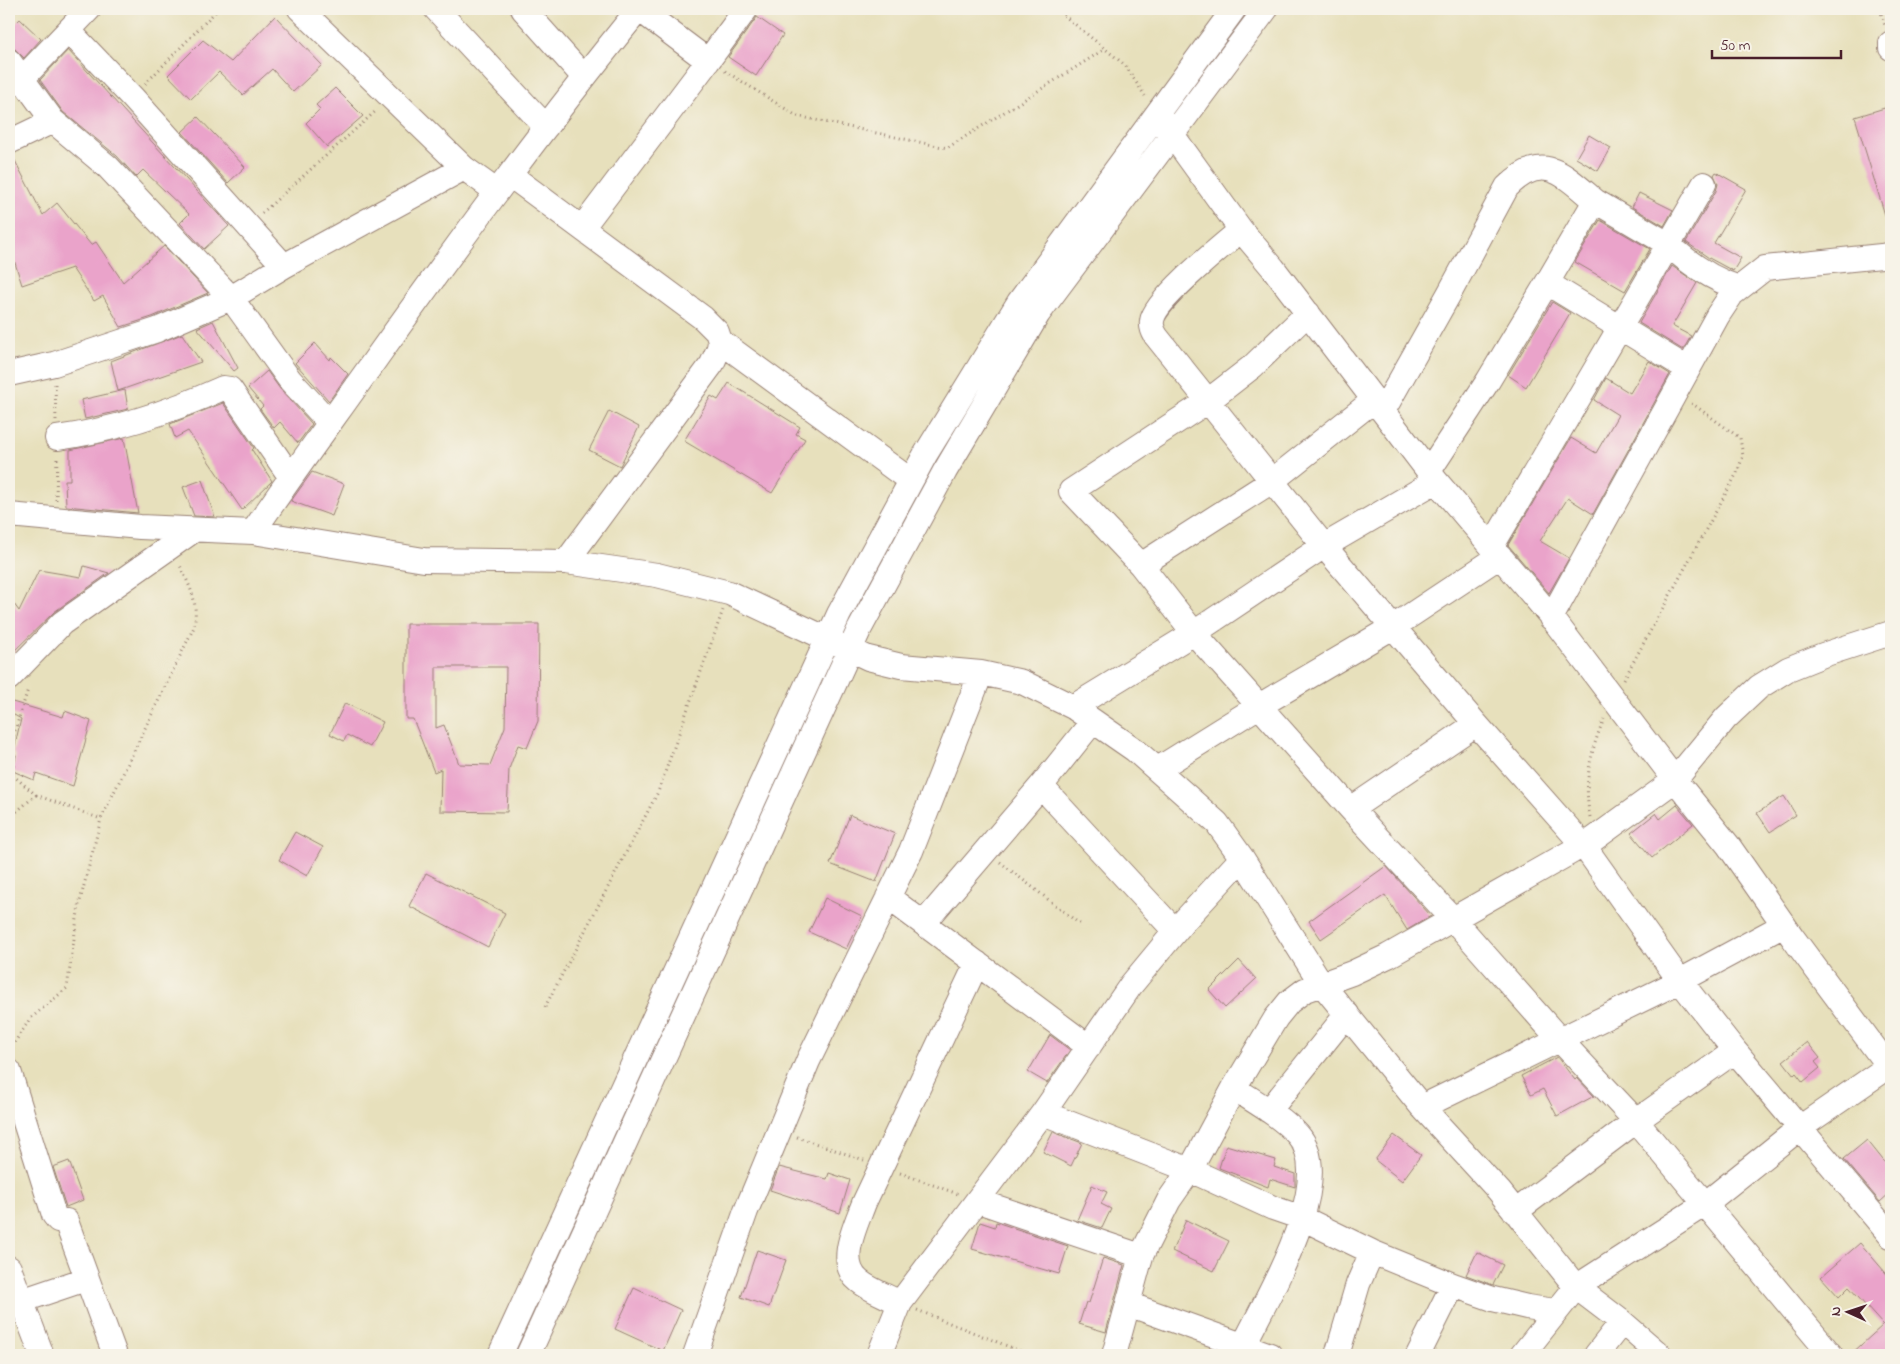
<svg xmlns="http://www.w3.org/2000/svg" width="1900" height="1364" viewBox="0 0 1900 1364" font-family="'Indie Flower',sans-serif">
<rect width="100%" height="100%" fill="#f7f3e8"/>
<filter id="ink" filterUnits="userSpaceOnUse"><feTurbulence type="fractalNoise" baseFrequency=".02" numOctaves="2"/><feDisplacementMap in="SourceGraphic" scale="10" xChannelSelector="R" yChannelSelector="G"/><feConvolveMatrix kernelMatrix="1 2 1 2 8 2 1 2 1" color-interpolation-filters="sRGB"/></filter>
<filter id="wash" filterUnits="userSpaceOnUse"><feTurbulence type="fractalNoise" baseFrequency=".0096" numOctaves="4" result="noise"/><feDisplacementMap in="SourceGraphic" scale="20" xChannelSelector="R" yChannelSelector="G"/><feGaussianBlur stdDeviation="1.12" result="paint"/><feColorMatrix in="noise" values="0 0 0 0 0 0 0 0 0 0 0 0 0 0 0 0 0 1.4 0 .05"/><feComposite in="paint" operator="in"/></filter>
<g filter="url(#wash)">
<rect width="100%" height="100%" fill="#e7e0bc"/>
<g id="blocks">
<!-- building -->
<path fill="#eaa3ca" fill-rule="evenodd" d="M275,16l47,49 -29,27 -21,-23 -29,26 -24,-23 -28,27 -23,-24 35,-35 28,22z
M757,17l26,18 -27,41 -28,-19z
M20,19l21,20 -17,19 -9,-9 -6,-2v-17z
M68,50l161,176 -25,23 -24,-26 9,-9 -46,-44 -7,7 -19,-21 -54,-44 -23,-32z
M335,88l28,28 -36,31 -21,-24 14,-14 -4,-4z
M1888,107l3,10v107l-3,1 -33,-108z
M198,117l47,50 -17,16 -46,-51z
M1589,135l22,13 -13,23 -22,-13z
M12,155l31,60 14,-12 34,42 5,-3 27,40 41,-36 44,47 -56,24 -31,10 -18,-31 -9,5 -22,-33 -50,17 -13,-41v-88z
M1716,172l30,17 -32,54 27,15 -8,13 -24,-13 -23,-16 30,-51 2,-7 -4,-9z
M1639,193l34,17 -9,16 -32,-19z
M1600,220l50,29 -25,42 -50,-29z
M1672,266l25,17 -25,43 19,10 -8,14 -44,-27z
M1552,302l18,11 -44,74 -18,-12z
M213,321l25,47 -4,3 -37,-43z
M182,334l19,28 -83,29 -7,-30z
M315,343l15,17 1,-3 17,17 -19,27 -34,-38z
M1649,361l21,13 -77,140 -25,-16 -28,43 29,17 -20,35 -41,-48 63,-107 25,15 22,-38 -24,-15 12,-22 24,15z
M267,371l13,18 32,35 -14,19 -18,-21 -6,6 -14,-19 3,-3 -15,-18z
M729,383l71,44 -4,7 9,5 -33,54 -88,-52 27,-45 7,4z
M125,390l3,19 -43,10 -4,-19z
M223,403l31,45 -2,2 20,31 -30,29 -54,-79 -13,7 -5,-14z
M609,411l30,16 -19,39 -31,-16z
M124,438l14,75 -72,-7 -1,-26h5v-30z
M312,472l32,12 -12,32 -41,-15z
M202,480l13,37 -21,-1 -11,-29z
M84,566l25,7 -55,39 -45,44v-59l10,14 20,-41 42,7z
M406,624h133l-1,97 -11,27 -9,-3 -9,24 -2,43 -67,-1 1,-42 -7,3 -21,-53h-7zM436,667h70l-1,60 -15,38 -31,-1 -15,-39 -8,3z
M9,701l54,16 2,-6 26,10 -18,65 -37,-13 -2,7 -21,-9 3,-16 -3,-2 8,-34 -12,-7z
M345,703l38,19 -13,25 -23,-12 -3,6 -14,-7z
M1784,796l12,19 -26,17 -13,-19z
M1677,805l16,19 -41,34 -21,-25 25,-20 4,6z
M850,815l45,19 -19,48 -46,-18z
M295,832l28,15 -16,29 -28,-16z
M1386,866l45,50 -24,14 -22,-35 -64,44 -12,-18z
M426,873l79,40 -17,34 -79,-41z
M825,898l37,18 -16,33 -37,-17z
M1239,960l17,19 -31,29 -16,-18z
M1050,1035l20,15 -23,33 -19,-11z
M1807,1042l13,16 -5,4 5,6 -17,14 -7,-9 -2,2 -11,-14z
M1557,1057l18,23 2,-2 17,18 -37,20 -14,-27 -12,6 -10,-19z
M1053,1132l29,11 -11,23 -28,-14z
M1394,1135l27,20 -19,26 -27,-21z
M1867,1140l24,30v22l-11,10 -36,-43z
M1226,1145l50,15 -2,7 21,7v13l-25,-8 -2,8 -49,-19z
M69,1161l14,39 -17,7 -13,-40z
M779,1167l48,12 2,-6 21,7 -10,33 -70,-23z
M1092,1185l15,7 -6,12 10,5 -9,19 -25,-8z
M1186,1220l43,21 -15,30 -42,-20z
M980,1222l15,5 1,-5 72,24 -9,28 -87,-25z
M1860,1243l31,36v76h-41l33,-30 -34,-38 -10,10 -18,-20z
M757,1250l29,10 -17,47 -28,-10z
M1477,1252l26,13 -10,20 -27,-10z
M1103,1258l21,7 -18,67 -27,-8 7,-22 3,1z
M634,1288l47,22 -18,41 -48,-22z"/>
</g>
</g>
<g filter="url(#ink)">
<use href="#blocks" fill-opacity="0" stroke="#988074" stroke-width="1"/>
<g fill="none" stroke-linecap="round" stroke-linejoin="round">
<defs>
<path id="minor" d="M300,9l164,159 32,23
M436,9l110,118
M523,9l60,67
M639,9l69,52 38,-52
M69,31l63,66 152,169
M1891,43v5
M9,61l44,60 55,46 123,131 59,82 40,43
M9,84l13,-5 67,-70
M1163,122l78,108 32,38 163,213 113,133 126,166 53,65 65,93 98,132
M9,142l44,-21
M510,175l193,143 14,14 3,9 191,140
M1595,201l73,43c20,19 46,36 71,44
M582,228l126,-167
M1241,230c-18,15 -87,71 -89,91 -1,6 1,10 4,15l168,210 152,178 108,122 96,135 55,70 156,185
M1308,313l-55,53 -45,35 -137,90 70,74 53,68 157,176 102,110 107,121 76,81 195,234
M9,374l45,-10 103,-34 74,-32 53,-32 180,-98
M1383,411l66,-117 58,-107c36,-36 56,-13 88,14l-48,82
M57,438c58,-8 113,-26 166,-50l7,1 60,87
M1429,471l59,-90 59,-98 141,86
M9,515l131,12 113,5c42,-62 86,-121 129,-182 83,-116 167,-231 257,-341
M253,532l171,28 142,2 91,13 72,18 139,65 33,8 80,7 41,9 51,25 62,43 82,73 25,35 79,125 101,124 77,84 77,96 46,35 38,33
M1492,546l212,-362
M566,562l146,-198 7,-16 1,-7
M1141,565l131,-84 102,-81
M1551,618l167,-303 14,-21 33,-26 126,-13
M9,678l53,-55 132,-93
M1073,707l121,-74 130,-87 112,-65
M1093,721l-52,65 134,145
M1158,769l101,-63 134,-79 107,-71
M1351,809l125,-85
M888,897l201,150
M924,923l117,-137
M9,1071l45,144 4,5 8,1 49,134
M1234,1088c21,14 47,28 64,47 42,47 -38,173 -59,220
M1422,1107l258,-126 104,-56
M1269,1111l78,-97
M1043,1113l147,57 83,38 29,10 70,34 81,33 40,14 34,8 28,4
M978,1201l163,55
M1515,1212l121,-91 99,-70
M9,1268l33,87
M900,1303c-13,-7 -30,-13 -41,-22 -23,-18 -3,-56 5,-78l113,-240
M1128,1304l142,51
M9,1305l77,-26
M500,1355l339,-741 86,-159 94,-153 215,-293
M528,1355l331,-725 86,-159 93,-157 228,-305
M695,1355l51,-144 62,-150 103,-210 70,-178
M879,1355l21,-52 143,-190 88,-128 53,-64 58,-63
M1114,1355l27,-99 28,-56 21,-30 44,-82 42,-70 13,-16 16,-12 47,-17 36,-17 206,-117 81,-59 51,-62 33,-31 29,-18 35,-14 68,-22
M1337,1355l21,-71 14,-32
M1418,1355l35,-70
M1522,1355l54,-68 129,-83 96,-77 87,-60
M1596,1355l26,-33"/>
</defs>
<!-- minor casing -->
<use href="#minor" stroke="#988074" stroke-width="26"/>
<!-- path -->
<path stroke="#988074" stroke-width="3" stroke-dasharray="1 4" stroke-linecap="butt" d="M1056,9l69,56 20,31
M1880,9l5,17
M725,71l72,45 150,32 158,-99
M145,84l73,-75
M262,213l115,-103
M55,384l1,36
M56,500l1,-44
M1624,679l113,-206 6,-17 -3,-18 -50,-36
M9,750l19,-61
M9,772l27,23 -27,23
M36,795l65,24
M1590,817c-7,-34 1,-68 14,-98
M1000,862l81,63
M545,1007l113,-215 65,-182
M9,1051l21,-32 37,-31 12,-83 22,-86 93,-192c5,-27 -5,-41 -15,-64
M797,1137l67,23
M900,1173l58,21
M917,1310l113,45"/>
<!-- minor -->
<use href="#minor" stroke="#fff" stroke-width="24"/>
</g>
</g>
<!-- margin -->
<rect width="1900" height="1364" fill="none" stroke="#f7f3e8" stroke-width="30"/>
<!-- north arrow -->
<g transform="translate(1848 1312) rotate(273)" stroke="#f7f3e8" stroke-width="4" paint-order="stroke">
<path d="M0-4L9 19L0 12L-9 19Z" fill="#4a1f2b"/>
<text y="-8" font-size="14" font-weight="bold" text-anchor="middle" fill="#4a1f2b">N</text>
</g>
<!-- scale -->
<path d="M1712 50v8h129v-8" fill="none" stroke="#4a1f2b" stroke-width="2.5"/>
<text x="1720" y="50" font-size="15" fill="#4a1f2b" stroke="#f7f3e8" stroke-width="4" paint-order="stroke">50 m</text>
</svg>
